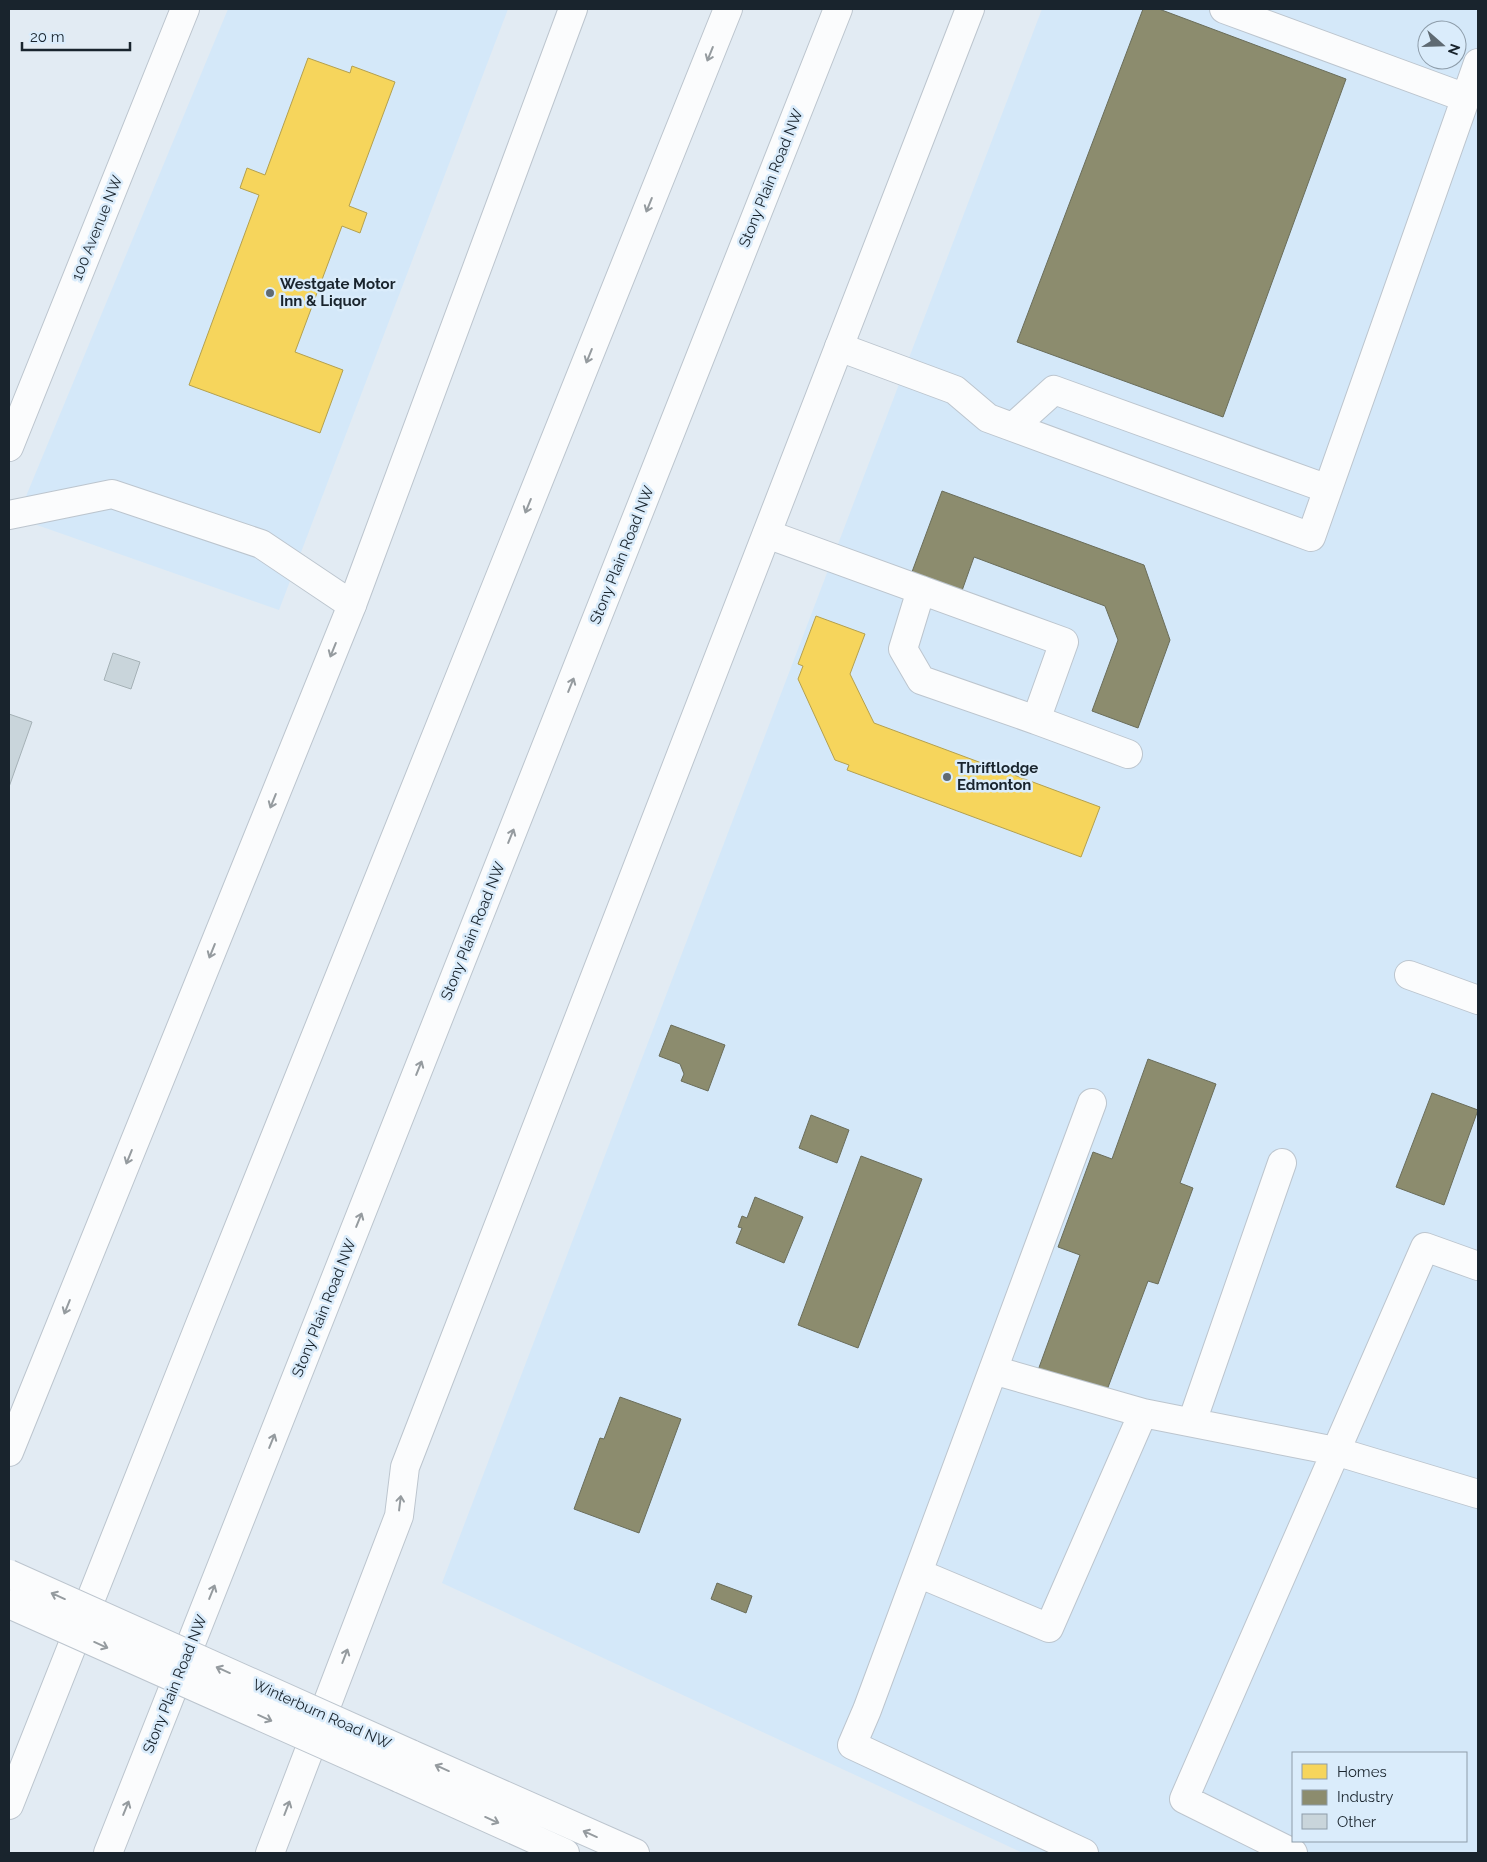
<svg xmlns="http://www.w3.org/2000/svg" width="1487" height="1862" viewBox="0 0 1487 1862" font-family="Raleway,sans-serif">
<rect width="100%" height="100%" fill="#e2ebf3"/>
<!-- built -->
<path fill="#d4e8f9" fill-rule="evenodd" d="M228,9h280l-229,601 -262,-92z
M1042,9h436v1844h-455l-581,-270zM1427,30h30v30h-30zM1293,1753h173v88h-173z"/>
<!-- homes -->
<path fill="#f6d55c" stroke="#b4a04e" d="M308,58l42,15 2,-7 43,16 -46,124 18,7 -7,20 -18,-7 -47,126 48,18 -23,63 -131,-48 70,-190 -19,-7 7,-20 18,7z
M816,616l49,18 -15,40 24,49 226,84 -19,50 -234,-87 2,-5 -14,-5 -37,-81 5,-13 -5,-2z"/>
<!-- industry -->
<path fill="#8c8c6e" stroke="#6a6d5a" d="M1143,9h16l187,70 -123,338 -206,-75z
M942,491l202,74 26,75 -32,88 -46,-17 26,-71 -13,-34 -131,-49 -15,42 -50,-19z
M671,1025l54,20 -17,46 -27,-10 3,-7 -4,-10 -21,-8z
M1148,1059l68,25 -36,99 13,5 -35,96 -10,-3 -44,117 -67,-25 43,-118 -22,-8 35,-95 19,7z
M1432,1093l46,17 -34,95 -48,-18z
M811,1115l38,15 -12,33 -38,-15z
M861,1156l61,23 -64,169 -60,-23z
M755,1197l48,20 -19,46 -48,-20 6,-15 -4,-1 4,-11 5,2z
M620,1397l61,22 -42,114 -65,-24 26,-71 4,1z
M717,1583l35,13 -6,17 -35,-14z"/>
<!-- building -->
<path fill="#c9d5db" stroke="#a5b1b6" d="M113,653l27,9 -9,27 -27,-9z
M9,714l23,8 -23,65z"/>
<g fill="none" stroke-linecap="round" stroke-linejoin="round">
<defs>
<path id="minor" d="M1224,9l242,89
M839,347l116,43 33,28 323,119 167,-474
M1013,427l41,-37 274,99
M9,447l176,-438
M9,515l103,-21 149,50 91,61
M767,534l297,108 -28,78 -115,-40 -18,-31 18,-59
M1036,720l92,34
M1409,975l69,25
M993,1370l150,43
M1192,1422l90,-259
M918,1573l131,55 94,-215 192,38 143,43
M1084,1853l-232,-108 15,-35 225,-607
M1293,1853l-109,-54 241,-552 53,19"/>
<path id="major" d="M9,1452l343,-847 221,-596
M411,1754l224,99
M399,1778l166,75
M270,1853l129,-337 6,-49 565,-1458"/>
<path id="highway" d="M9,1805l191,-481 528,-1315
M108,1853l730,-1844"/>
</defs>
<!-- minor casing -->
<use href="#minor" stroke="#bcc5ce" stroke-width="30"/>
<!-- major casing -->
<use href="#major" stroke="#bcc5ce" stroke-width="30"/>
<!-- highway casing -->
<use href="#highway" stroke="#bcc5ce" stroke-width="30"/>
<!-- minor -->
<use href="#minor" stroke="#fbfcfd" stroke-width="28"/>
<!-- major -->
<use href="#major" stroke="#fbfcfd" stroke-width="28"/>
<!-- highway -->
<use href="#highway" stroke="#fbfcfd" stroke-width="28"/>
<defs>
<path id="major-bridge" d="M9,1574l402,180
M9,1604l390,174"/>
</defs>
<!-- major-bridge casing -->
<use href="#major-bridge" stroke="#bcc5ce" stroke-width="30" stroke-linecap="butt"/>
<!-- major-bridge -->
<use href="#major-bridge" stroke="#fbfcfd" stroke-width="28"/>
</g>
<!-- one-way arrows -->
<defs><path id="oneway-shaft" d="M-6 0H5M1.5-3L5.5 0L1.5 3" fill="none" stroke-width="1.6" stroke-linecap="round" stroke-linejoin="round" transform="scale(1.25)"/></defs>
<g stroke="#959b9f">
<use href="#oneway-shaft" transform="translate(710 54) rotate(112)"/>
<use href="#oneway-shaft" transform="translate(649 205) rotate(112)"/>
<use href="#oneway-shaft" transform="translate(589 356) rotate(112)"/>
<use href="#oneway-shaft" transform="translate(528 506) rotate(112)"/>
<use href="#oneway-shaft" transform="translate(333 650) rotate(112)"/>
<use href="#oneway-shaft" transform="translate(571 685) rotate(-68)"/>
<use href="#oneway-shaft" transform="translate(273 801) rotate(112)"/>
<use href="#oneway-shaft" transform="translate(511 836) rotate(-68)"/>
<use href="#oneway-shaft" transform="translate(212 951) rotate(112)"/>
<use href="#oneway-shaft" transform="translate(419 1068) rotate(-68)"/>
<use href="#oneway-shaft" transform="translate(129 1157) rotate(112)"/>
<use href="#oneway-shaft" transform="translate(359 1220) rotate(-68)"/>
<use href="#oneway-shaft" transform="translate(67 1307) rotate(112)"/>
<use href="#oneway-shaft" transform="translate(272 1441) rotate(-68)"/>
<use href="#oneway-shaft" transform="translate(400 1503) rotate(-83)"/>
<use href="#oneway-shaft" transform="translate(212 1592) rotate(-68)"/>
<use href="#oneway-shaft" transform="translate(58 1596) rotate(-156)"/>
<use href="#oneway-shaft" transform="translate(101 1645) rotate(24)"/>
<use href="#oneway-shaft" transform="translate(345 1656) rotate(-69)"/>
<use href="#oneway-shaft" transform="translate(223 1670) rotate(-156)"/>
<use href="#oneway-shaft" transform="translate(265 1718) rotate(24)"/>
<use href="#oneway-shaft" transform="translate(442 1768) rotate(-156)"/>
<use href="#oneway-shaft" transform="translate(126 1808) rotate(-68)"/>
<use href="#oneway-shaft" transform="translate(287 1808) rotate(-69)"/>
<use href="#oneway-shaft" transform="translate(492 1820) rotate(24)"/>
<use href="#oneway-shaft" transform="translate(590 1834) rotate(-156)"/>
</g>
<!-- markers -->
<g fill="#5f6a72" stroke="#daecfb" stroke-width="2">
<circle cx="270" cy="293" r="5"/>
<circle cx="947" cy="777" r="5"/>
</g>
<g text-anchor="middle" stroke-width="5" stroke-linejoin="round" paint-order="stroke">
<!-- street labels -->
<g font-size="15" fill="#19242d" stroke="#daecfb">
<text transform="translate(771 178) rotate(-68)" y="5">Stony Plain Road NW</text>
<text transform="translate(97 228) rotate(-68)" y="5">100 Avenue NW</text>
<text transform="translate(622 555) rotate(-68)" y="5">Stony Plain Road NW</text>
<text transform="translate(473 931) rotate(-68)" y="5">Stony Plain Road NW</text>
<text transform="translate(324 1308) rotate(-68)" y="5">Stony Plain Road NW</text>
<text transform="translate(175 1684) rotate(-68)" y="5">Stony Plain Road NW</text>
<text transform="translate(322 1714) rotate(24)" y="5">Winterburn Road NW</text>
</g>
<!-- poi labels -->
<g font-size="15" font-weight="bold" fill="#19242d" stroke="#daecfb" text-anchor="start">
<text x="280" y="289">Westgate Motor<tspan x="280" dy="17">Inn &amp; Liquor</tspan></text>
<text x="957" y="773">Thriftlodge<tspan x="957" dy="17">Edmonton</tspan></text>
</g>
</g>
<!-- border -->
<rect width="1487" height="1862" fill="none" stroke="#19242d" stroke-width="20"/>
<!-- legend -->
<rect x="1292" y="1752" width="175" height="90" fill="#daecfb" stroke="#8d9ca9"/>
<rect x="1302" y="1764" width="25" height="15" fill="#f6d55c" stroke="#8d9ca9"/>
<text x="1337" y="1777" font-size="15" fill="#19242d">Homes</text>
<rect x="1302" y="1790" width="25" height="15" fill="#8c8c6e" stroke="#8d9ca9"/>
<text x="1337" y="1802" font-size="15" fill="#19242d">Industry</text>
<rect x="1302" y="1814" width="25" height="15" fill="#c9d5db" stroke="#8d9ca9"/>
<text x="1337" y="1827" font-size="15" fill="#19242d">Other</text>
<!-- north arrow -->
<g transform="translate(1442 45) rotate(110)"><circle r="24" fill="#daecfb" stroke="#8d9ca9"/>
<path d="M0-4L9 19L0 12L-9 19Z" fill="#5f6a72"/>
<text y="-8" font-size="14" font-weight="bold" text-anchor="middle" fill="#19242d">N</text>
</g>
<!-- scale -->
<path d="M22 42v8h108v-8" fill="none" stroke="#19242d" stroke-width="2.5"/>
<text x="30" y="42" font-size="15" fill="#19242d" stroke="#daecfb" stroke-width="4" paint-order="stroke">20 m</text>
</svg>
